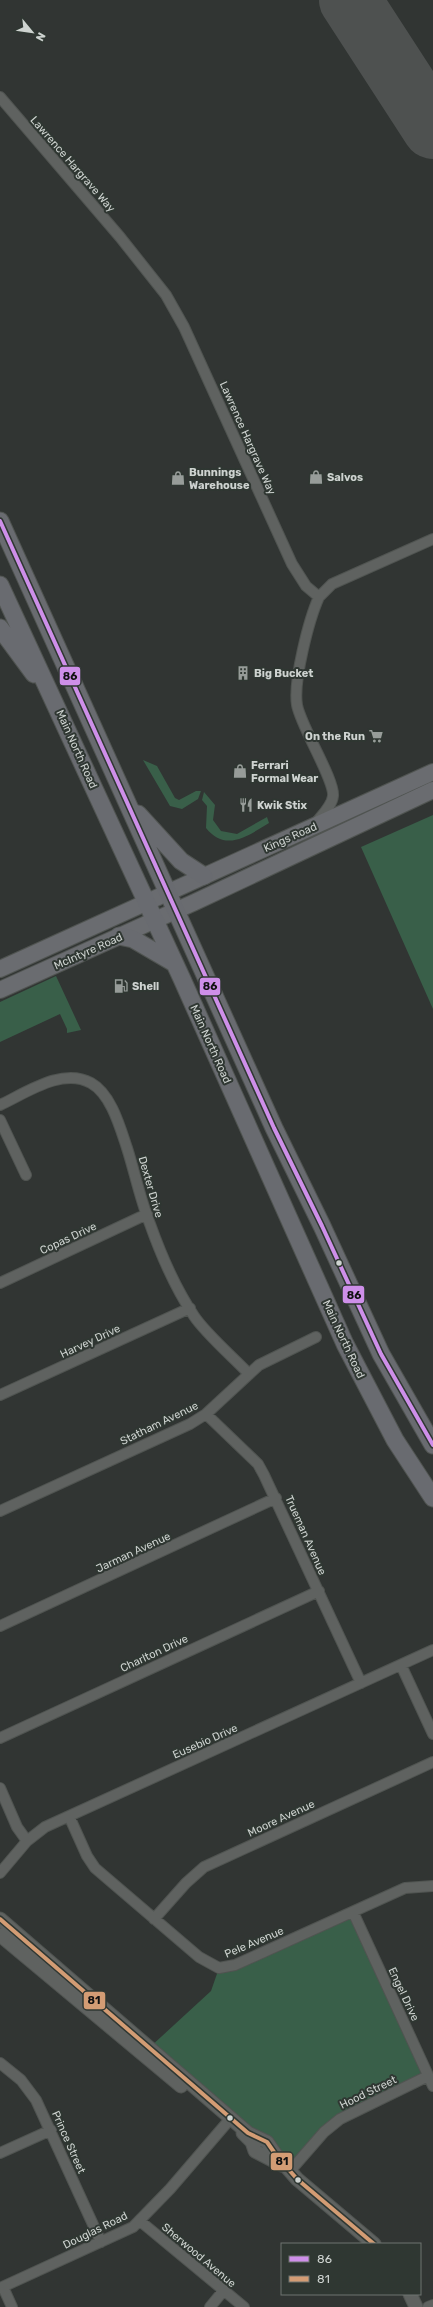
<svg xmlns="http://www.w3.org/2000/svg" width="433" height="2307" viewBox="0 0 433 2307" font-family="Rubik,sans-serif">
<rect width="100%" height="100%" fill="#313533"/>
<!-- green -->
<path fill="#395f49" d="M143,760l14,6 18,32 4,2 17,-9h5l-3,8 -16,10 -12,-3z
M204,792l11,13 -2,15 8,11 16,3 30,-17 2,6c-20,12 -43,30 -63,5l1,-22 -5,-6z
M433,815v194l-72,-162z
M56,976l25,54 -14,3v-4l-7,-15 -60,28v-40z
M353,1912l75,164 -79,37 -59,58 -141,-123 62,-57 8,-23z"/>
<g fill="none" stroke-linecap="round" stroke-linejoin="round">
<!-- runway -->
<path stroke="#4e5150" stroke-width="62" d="M350,0l83,128"/>
<defs>
<path id="minor" d="M0,97l120,140 46,58 18,32 108,237 14,22 13,11c-10,22 -26,84 -22,108 4,22 38,75 36,91 -1,10 -12,20 -18,28
M319,597l13,-13 101,-45
M0,1105c26,-12 62,-38 91,-22 20,11 29,44 36,65 8,25 13,51 23,76 11,31 26,65 44,92 12,18 39,41 55,58
M0,1120l26,55
M0,1283l147,-69
M0,1395l190,-87
M206,1414l52,50 6,11 97,208
M0,1511l190,-87 16,-10 53,-49 57,-28
M0,1626l276,-128
M401,1665l32,69
M0,1738l319,-147
M0,1788l17,39 10,14
M69,1816l18,40 8,12 104,89 20,11 16,-3 170,-77 28,-2
M0,1873l27,-32 18,-14 388,-177
M353,1912l80,174
M154,1919l32,-36 18,-16 229,-105
M0,2063l21,17 15,20 65,142
M0,2153l51,-23
M290,2171l34,-39 16,-13 88,-43
M140,2221l104,86
M3,2287l9,20
M0,2288l133,-61 37,-38 61,-71
M210,2307l14,-17
M428,2307l5,-2"/>
<path id="tertiary" d="M0,1919l248,214 19,9 9,13 21,24 77,65
M0,1935l181,151
M243,2133l9,9 3,9 27,14
M410,2294l6,13"/>
<path id="primary" d="M0,969l433,-197
M0,990l195,-88 238,-112"/>
<path id="trunk" d="M0,521l274,607 48,98 59,128 52,91
M0,585l182,394 163,365 50,96 38,58
M0,628l34,46
M138,814l43,47 23,15
M119,936l14,3 41,24"/>
</defs>
<!-- minor casing -->
<use href="#minor" stroke="#505451" stroke-width="12"/>
<!-- tertiary casing -->
<use href="#tertiary" stroke="#505451" stroke-width="15"/>
<!-- primary casing -->
<use href="#primary" stroke="#505451" stroke-width="18"/>
<!-- trunk casing -->
<use href="#trunk" stroke="#505451" stroke-width="19"/>
<!-- minor -->
<use href="#minor" stroke="#5f6260" stroke-width="10"/>
<!-- tertiary -->
<use href="#tertiary" stroke="#5f6260" stroke-width="13"/>
<!-- primary -->
<use href="#primary" stroke="#6a6c70" stroke-width="16"/>
<!-- trunk -->
<use href="#trunk" stroke="#696b70" stroke-width="17"/>
<defs>
<path id="bus-1" d="M0,521l274,607 48,98 59,128 52,91"/>
<path id="bus-2" d="M0,1919l248,214 19,9 9,13 21,24 77,65"/>
</defs>
<!-- bus-1 casing -->
<use href="#bus-1" stroke="#2f3732" stroke-width="7"/>
<!-- bus-2 casing -->
<use href="#bus-2" stroke="#2f3732" stroke-width="7"/>
<!-- bus-1 -->
<use href="#bus-1" stroke="#ce8fe9" stroke-width="4"/>
<!-- bus-2 -->
<use href="#bus-2" stroke="#d39c74" stroke-width="4"/>
</g>
<!-- icons -->
<defs>
<symbol id="shop-bare" viewBox="-9 -9 18 18"><path d="M-5-2.5h2.3a2.7 3.5 0 0 1 5.4 0H5L5.5 6h-11ZM-1.5-2.5h3a1.5 2.3 0 0 0-3 0Z" fill="#979c99" stroke="#2f3732" stroke-width="2.5" paint-order="stroke"/></symbol>
<symbol id="building-bare" viewBox="-9 -9 18 18"><path d="M-4-6H4V6H1V3H-1V6H-4ZM-2.5-4.3h1.7v1.8h-1.7ZM.8-4.3h1.7v1.8H.8ZM-2.5-1h1.7V.8h-1.7ZM.8-1h1.7V.8H.8Z" fill="#979c99" stroke="#2f3732" stroke-width="2.5" paint-order="stroke"/></symbol>
<symbol id="supermarket-bare" viewBox="-9 -9 18 18"><path d="M-6-5.5h2.5l.6 2H6L4.5 2H-2.5L-4.4-4H-6ZM-1.5 3.2a1.3 1.3 0 1 0 .1 0ZM3 3.2a1.3 1.3 0 1 0 .1 0Z" fill="#979c99" stroke="#2f3732" stroke-width="2.5" paint-order="stroke"/></symbol>
<symbol id="restaurant-bare" viewBox="-9 -9 18 18"><path d="M-5-6h1v4h1v-4h1v4h1v-4h1v5L-1.5 .5V6h-2V.5L-5-1ZM5-6V6H3V1.5H1.5Q1.5-4 5-6Z" fill="#979c99" stroke="#2f3732" stroke-width="2.5" paint-order="stroke"/></symbol>
<symbol id="fuel-bare" viewBox="-9 -9 18 18"><path d="M-5.5-6h7V0h2V4h1.3V-2.5L3-4.5l.8-.8L6-3V5H2.5V1h-1V6h-7ZM-4.2-4.7v3.2H.2V-4.7Z" fill="#979c99" stroke="#2f3732" stroke-width="2.5" paint-order="stroke"/></symbol>
</defs>
<g fill-rule="evenodd">
<use href="#shop-bare" x="306" y="467" width="20" height="20"/>
<use href="#shop-bare" x="168" y="468" width="20" height="20"/>
<use href="#building-bare" x="233" y="663" width="20" height="20"/>
<use href="#supermarket-bare" x="366" y="726" width="20" height="20"/>
<use href="#shop-bare" x="230" y="761" width="20" height="20"/>
<use href="#restaurant-bare" x="236" y="795" width="20" height="20"/>
<use href="#fuel-bare" x="111" y="976" width="20" height="20"/>
</g>
<!-- markers -->
<g fill="#ced3d0" stroke="#2f3732" stroke-width="1.5">
<circle cx="339" cy="1263" r="3.5"/>
<circle cx="230" cy="2118" r="3.5"/>
<circle cx="298" cy="2180" r="3.5"/>
</g>
<g text-anchor="middle" stroke-width="4" stroke-linejoin="round" paint-order="stroke">
<!-- street labels -->
<g font-size="11" fill="#ced3d0" stroke="#2f3732">
<text transform="translate(73 164) rotate(49)" y="4">Lawrence Hargrave Way</text>
<text transform="translate(248 438) rotate(66)" y="4">Lawrence Hargrave Way</text>
<text transform="translate(77 749) rotate(66)" y="4">Main North Road</text>
<text transform="translate(290 837) rotate(-24)" y="4">Kings Road</text>
<text transform="translate(88 951) rotate(-24)" y="4">McIntyre Road</text>
<text transform="translate(211 1044) rotate(66)" y="4">Main North Road</text>
<text transform="translate(151 1187) rotate(74)" y="4">Dexter Drive</text>
<text transform="translate(68 1238) rotate(-25)" y="4">Copas Drive</text>
<text transform="translate(344 1339) rotate(65)" y="4">Main North Road</text>
<text transform="translate(90 1341) rotate(-25)" y="4">Harvey Drive</text>
<text transform="translate(159 1423) rotate(-26)" y="4">Statham Avenue</text>
<text transform="translate(306 1535) rotate(66)" y="4">Trueman Avenue</text>
<text transform="translate(133 1552) rotate(-25)" y="4">Jarman Avenue</text>
<text transform="translate(154 1653) rotate(-25)" y="4">Charlton Drive</text>
<text transform="translate(205 1741) rotate(-24)" y="4">Eusebio Drive</text>
<text transform="translate(281 1818) rotate(-25)" y="4">Moore Avenue</text>
<text transform="translate(254 1942) rotate(-23)" y="4">Pele Avenue</text>
<text transform="translate(404 1994) rotate(65)" y="4">Engel Drive</text>
<text transform="translate(368 2092) rotate(-26)" y="4">Hood Street</text>
<text transform="translate(69 2142) rotate(66)" y="4">Prince Street</text>
<text transform="translate(95 2230) rotate(-26)" y="4">Douglas Road</text>
<text transform="translate(199 2255) rotate(40)" y="4">Sherwood Avenue</text>
</g>
<!-- poi labels -->
<g font-size="11" font-weight="bold" fill="#ced3d0" stroke="#2f3732" text-anchor="start">
<text x="189" y="476">Bunnings<tspan x="189" dy="13">Warehouse</tspan></text>
<text x="327" y="481">Salvos</text>
<text x="254" y="677">Big Bucket</text>
<text x="365" y="740" text-anchor="end">On the Run</text>
<text x="251" y="769">Ferrari<tspan x="251" dy="13">Formal Wear</tspan></text>
<text x="257" y="809">Kwik Stix</text>
<text x="132" y="990">Shell</text>
</g>
</g>
<g stroke="#2f3732" stroke-width="1.5">
<rect x="59" y="666" width="22" height="20" rx="4" fill="#ce8fe9"/>
<rect x="199" y="977" width="22" height="19" rx="4" fill="#ce8fe9"/>
<rect x="342" y="1285" width="23" height="19" rx="4" fill="#ce8fe9"/>
<rect x="83" y="1991" width="23" height="19" rx="4" fill="#d39c74"/>
<rect x="270" y="2152" width="23" height="19" rx="4" fill="#d39c74"/>
</g>
<g font-size="11" text-anchor="middle" font-weight="bold" fill="#111">
<text x="70" y="680">86</text>
<text x="210" y="990">86</text>
<text x="354" y="1299">86</text>
<text x="94" y="2004">81</text>
<text x="282" y="2165">81</text>
</g>
<!-- legend -->
<rect x="281" y="2243" width="140" height="52" fill="#2f3732" stroke="#6f7571"/>
<rect x="289" y="2256" width="20" height="6" fill="#ce8fe9" stroke="#6f7571"/>
<text x="317" y="2263" font-size="12" fill="#ced3d0">86</text>
<rect x="289" y="2276" width="20" height="6" fill="#d39c74" stroke="#6f7571"/>
<text x="317" y="2283" font-size="12" fill="#ced3d0">81</text>
<!-- north arrow -->
<g transform="translate(32 32) rotate(119)" stroke="#2f3732" stroke-width="3" paint-order="stroke">
<path d="M0-3L7 15L0 10L-7 15Z" fill="#ced3d0"/>
<text y="-6" font-size="11" font-weight="bold" text-anchor="middle" fill="#ced3d0">N</text>
</g>
</svg>
